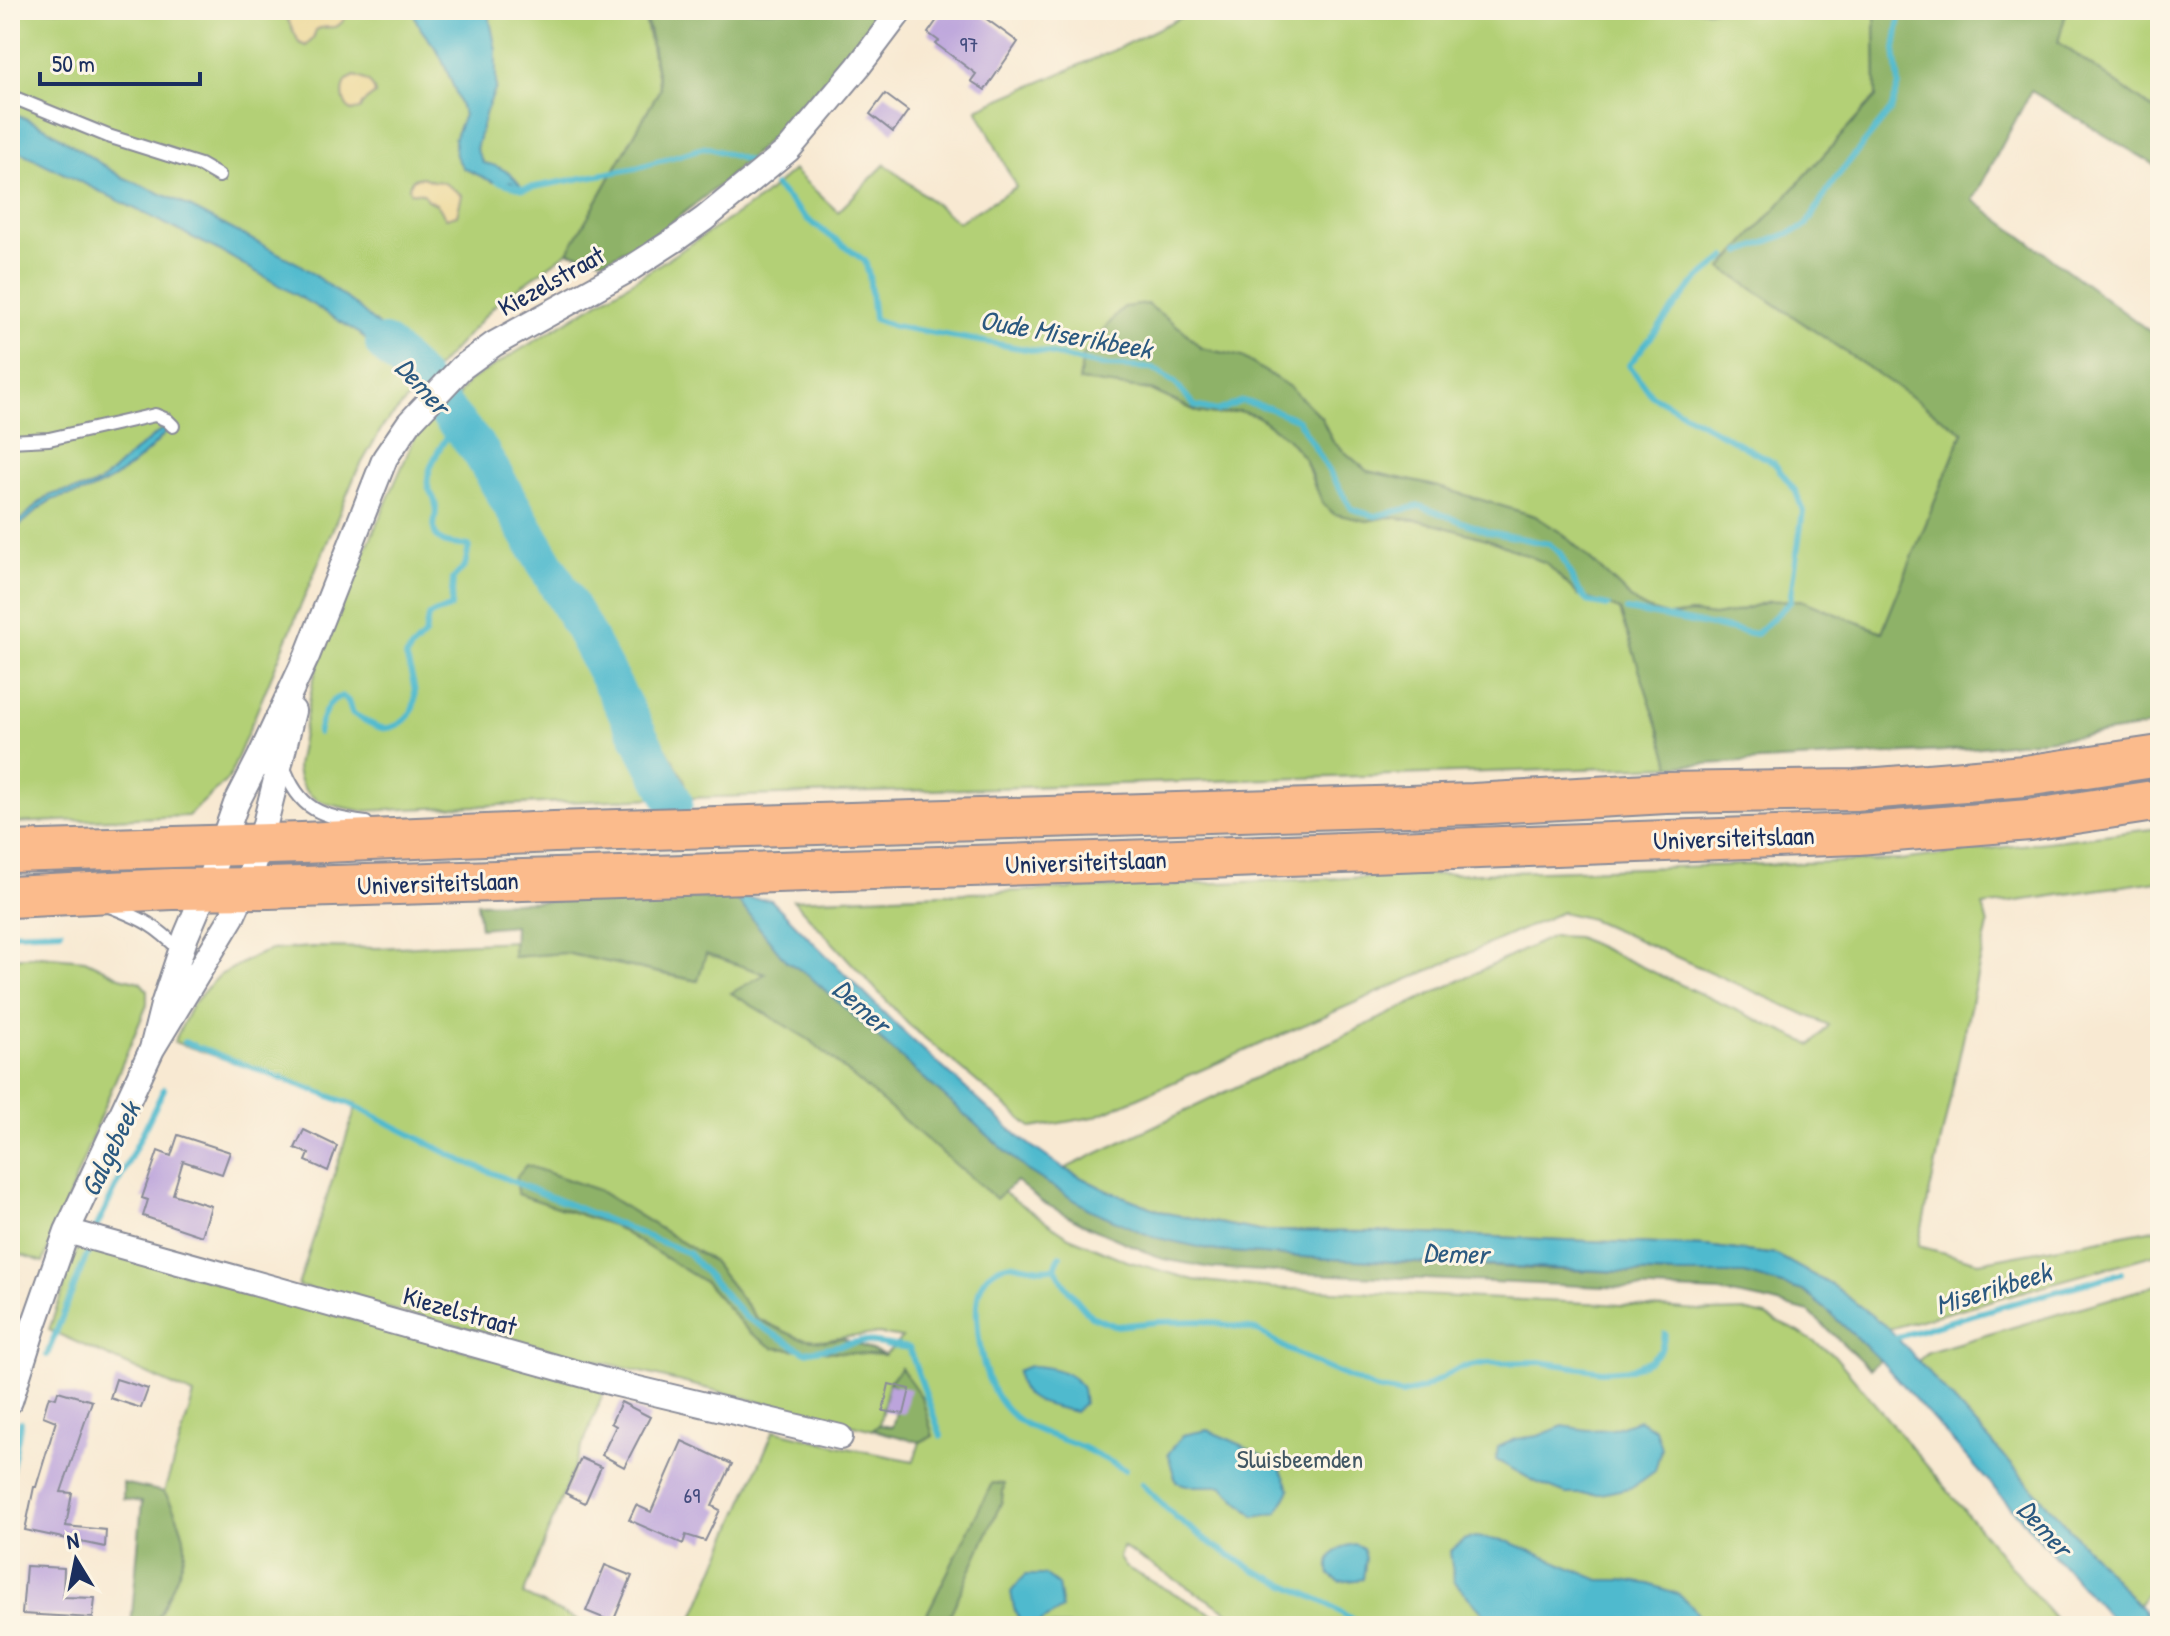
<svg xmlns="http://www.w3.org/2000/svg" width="2170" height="1636" viewBox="0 0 2170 1636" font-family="'Patrick Hand',sans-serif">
<rect width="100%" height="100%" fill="#fcf5e5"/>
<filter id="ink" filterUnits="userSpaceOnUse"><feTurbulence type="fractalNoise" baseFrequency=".0125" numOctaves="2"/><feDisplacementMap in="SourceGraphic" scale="16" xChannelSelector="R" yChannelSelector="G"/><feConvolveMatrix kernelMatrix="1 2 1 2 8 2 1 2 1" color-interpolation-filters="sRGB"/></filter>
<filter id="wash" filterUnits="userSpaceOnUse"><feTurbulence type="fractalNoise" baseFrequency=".006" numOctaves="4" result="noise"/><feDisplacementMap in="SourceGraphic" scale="32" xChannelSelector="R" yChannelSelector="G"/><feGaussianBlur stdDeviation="1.8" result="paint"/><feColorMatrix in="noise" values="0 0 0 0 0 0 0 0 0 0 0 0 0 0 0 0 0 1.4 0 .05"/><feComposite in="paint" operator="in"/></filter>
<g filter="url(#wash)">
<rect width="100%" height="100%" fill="#f8e9d2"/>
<!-- green -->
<path fill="#b3d076" stroke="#67806a" stroke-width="2" fill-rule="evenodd" d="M10,10h633l17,79 -92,163 -73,53 -112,121 -27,47 -127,305 -41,38 -178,7z
M1196,10h679l1,87 -154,171 241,164 -81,200 -81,-32 -32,1 -38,12 -17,3 -23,-3 -22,3 -22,-7 -11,-6 -73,-69 -28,-18 -100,-30 -68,-15 -34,-29 -12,-25 -30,-29 -49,-31 -41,-9 -18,-18 -36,-26 -52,35 -12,17 -3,25 71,9 47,22 17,3 24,-4 18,5 30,22 18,21 10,29 52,33 21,-4 35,4 64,18 60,24 31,32 42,15 51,156 -981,32 -6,-19 -167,-288 -40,-64 -18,-23v-10l10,-13 169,-103 122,-79 33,-29 45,42 47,-48 73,58 58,-35 -39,-78 133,-57z
M2067,10h93v104l-102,-72z
M431,419l24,16 13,16 33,56 155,291 -294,13c-30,-6 -63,-7 -65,-45l16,-85 20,-57 81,-185z
M2160,828v58l-3,-5 -174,25 5,19 -70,321 61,16 181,-34v25l-271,76 -54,-42 -58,-32 -71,-9 -330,-14 -116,-1 -94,-18 -62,-24 -40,-20 489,-233 24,1 235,108 17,-20 -238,-106 -29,-7 -468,205 -62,11 -124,-104 -115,-124 654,-26 452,-14z
M514,941l-1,16 52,-4 132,28 9,-28 60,21 -34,19 79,48 186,157 6,-6 66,45 58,24 67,19 77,8 336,16 105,8 32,-1 21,5 34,16 35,23 227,271h-810l-129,-79 -3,11 6,9 110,59h-293l51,-143 -72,143h-231l84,-196 73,18 67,13 6,-19 13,-6 -32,-68 -12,14 -10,43 -6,5 -575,-144 59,-182 -183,-62 18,-37 13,-15 15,-15 35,-19 16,-6 41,-3 66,1zM598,1190l114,71 45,57 41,20 26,3 20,-4 35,-3 23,4 -17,17 -111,-7 -25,-16 -43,-49 -94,-58 -94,-31z
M40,956l45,4 35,17 20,5 7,8v15l-41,97 -63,160 -33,-11v-293z
M79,1244l526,145 -82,206 67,31h-436c10,-22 24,-47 30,-70 5,-18 -10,-49 -20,-64l30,-97 -145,-65z
M2160,1284v291l-22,30 -220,-244 10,-9z"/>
<!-- forest -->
<path fill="#8eb267" stroke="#547062" stroke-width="2" d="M641,10h228l14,9 -82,91 -79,73 -60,47 -56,30 -38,-8 92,-163 -11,-60z
M1875,10h192l-9,32 102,72v54l-129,-77 -58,109 187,139v386l-62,9 -154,17 -273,15 -51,-156 -42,-15 -32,-32 -59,-24 -64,-18 -35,-4 -21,4 -33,-7 -11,-9 -18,-46 -18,-21 -30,-22 -18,-5 -24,4 -17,-3 -47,-22 -72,-9 4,-25 12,-17 29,-32 23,-3 36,26 18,18 41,9 49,31 30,29 12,25 34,29 68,15 100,30 28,18 73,69 11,6 22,7 22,-3 23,3 17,-3 39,-12 31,-1 81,32 81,-200 -241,-164 154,-171z
M735,897l51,64 21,13 221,197 189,80 115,8 199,10 144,5h70l58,17 26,21 51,48 -10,9 -61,-57 -46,-12 -43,-8 -408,-18 -100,-6 -49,-9 -74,-32 -47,-25 -26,-21 -20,18 -185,-158 -80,-48 34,-19 -59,-20 -8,27 -133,-28 -52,4 1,-32 -34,3 -3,-25z
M526,1165l72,25 114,71 45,58 42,19 25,3 17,-3 44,17 -111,-7 -25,-16 -43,-49 -94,-58 -95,-31v-18z
M901,1368l21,30 11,38 -13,6 -47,-12 6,-5 13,2 4,-15 10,-20 -17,-10z
M123,1483l41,9c10,15 25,46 20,64 -6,23 -20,48 -30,70h-23l11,-124 -19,-3z
M992,1483l12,1 -2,17 -57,125h-24z"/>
<!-- sand -->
<path fill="#eeda9e" stroke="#84847e" stroke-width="2" d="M292,10h51l2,8c-10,16 -17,5 -29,12l-3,9 -7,7 -7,-3c-2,-7 -11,-20 -12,-26z
M355,76c10,3 19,7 20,18l-13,10 -2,5 -9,2c-9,-7 -10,-22 -4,-31z
M422,177l11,4 9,1c2,0 18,12 20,13l-5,20 -11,3 -9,-14 -10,-4 -4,-7 -13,-1 -1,-6 4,-7z"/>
<!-- water -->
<path fill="#50bace" stroke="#367496" stroke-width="2" d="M414,10h74l8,40v38l-10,23 -10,38 7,14c19,3 29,10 40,26l-12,-7h-18l-30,-14 -7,-12 -2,-17 10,-24c-8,-21 -15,-42 -25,-61 -8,-16 -24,-25 -25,-44z
M10,111l36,17 74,48 58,25 121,63 54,39 39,35 33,38 -10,11 -55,-53 -47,-29 -93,-54 -210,-104z
M165,427l3,3c-20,23 -47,47 -75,59 -14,7 -29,5 -43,12 -15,8 -24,23 -40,30v-4c15,-7 24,-23 39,-31 15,-8 31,-3 48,-12 11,-7 19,-16 29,-25 12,-11 26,-21 39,-32z
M735,897l36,3 125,125 124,113 44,31 40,20 62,24 94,18 116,1 330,14 71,9 58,32 54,42 268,297h-40l-237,-266 -51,-48 -26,-21 -58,-17h-70l-343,-15 -115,-8 -64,-14 -64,-28 -61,-38 -221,-197 -21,-13z
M1029,1366c18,0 46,5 53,23 1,5 1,9 2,14l-9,9c-26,-8 -56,-6 -58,-41z
M1638,1420l17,9 6,19 -6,23 -22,16 -32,7h-35l-30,-12 -40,-22 2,-13 18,-8 22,-3 25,-10 25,4 25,-1z
M1207,1430l26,11 45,23 12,25 -13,24 -22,4 -33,-31h-32l-14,-4 -8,-28 15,-19z
M1475,1537l35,5 89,38h23l27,4 29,10 15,13 12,19h-214l-10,-15 -27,-30 -4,-29 13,-12z
M1355,1544l8,4 3,10 -3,21 -23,3 -10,-7c-5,-19 7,-28 25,-31z
M1025,1575h20l13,10 4,24 -23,14 -19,-1 -6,-14 -3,-16z"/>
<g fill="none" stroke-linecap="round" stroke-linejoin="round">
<!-- stream -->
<path stroke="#50bace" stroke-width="6" d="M497,181l26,8 113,-21 70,-21 43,14
M775,186l32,33 58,42 4,14 5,44 20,7 154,27 56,13 49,2 22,15 20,23 22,5 25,-10 27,7 29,12 54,89 23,7 45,-10 69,26 60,12 11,9 17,35 11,14 20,4
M1741,252l64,-25 30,-48 56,-69 8,-25 -4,-36 6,-39
M1627,610l129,24 34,-32 13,-91 -7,-19 -22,-29 -123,-68 -22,-30 65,-82 32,-26
M318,733c4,-15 8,-32 24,-37l6,5 4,12c9,5 20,13 30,15 6,1 14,-2 19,-5 23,-15 12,-44 5,-66l5,-8 14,-14 3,-18c7,-6 15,-6 23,-10l2,-28 12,-13 4,-20c-9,-2 -23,0 -30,-7 -9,-9 -3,-19 -3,-30 0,-13 -6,-14 -8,-23 -4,-17 19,-50 29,-63
M10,933l51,-2
M184,1042l167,62 112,57 225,92 57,64 60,35 57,-11 47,7 32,88
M96,1228l68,-139
M1060,1256l-5,11c-20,7 -40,-10 -59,2 -17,9 -20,30 -19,48 2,40 11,86 48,107 17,10 38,15 57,23 14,7 29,15 43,23
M1055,1267l11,20 25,29 25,10 41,-4 46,-1 53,9 33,20 33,16 54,23 26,5 20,-5 37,-21 27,-5 54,-1 62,9 29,-2 18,-8 12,-11 4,-16
M1890,1340c76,-26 154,-44 231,-67
M47,1355l41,-103
M10,1477l11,-55
M1142,1484l33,33 38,28 41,25 74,34 34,22"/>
<!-- river -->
<path stroke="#50bace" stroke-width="38" d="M384,344l26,24 70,83 102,176 92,175"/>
</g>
<g id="blocks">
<!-- building -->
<path fill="#bca4dc" d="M944,10h30l44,32 -33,48 -14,-9 5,-7 -40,-30 3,-3 -11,-8z
M885,94l23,17 -15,21 -23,-18z
M304,1130l33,16 -9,25 -22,-10 3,-7 -14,-6z
M178,1135l52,17 -8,22 -39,-13 -10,33 38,12 -9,30 -59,-20 5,-16 -6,-2 16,-47 13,5z
M116,1379l32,10 -7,19 -31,-10z
M889,1384l21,5 -6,25 -21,-3z
M58,1391l34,10 -31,91 11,1 -6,33 40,4 -1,17 -80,-17 9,-43h2l20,-66 -13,-5 6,-20 7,2z
M621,1402l29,15 -26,50 -22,-12 14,-29 -5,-3z
M682,1441l50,23 -20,42 8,4 -15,31 -19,-6 -3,9 -54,-24 7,-15 15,7z
M581,1458l20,9 -16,36 -20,-10z
M605,1565l27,11 -19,46 -27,-11z
M26,1566l38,2 -1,29 32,1 -2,20 -71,-4z"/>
</g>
</g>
<g filter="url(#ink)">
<use href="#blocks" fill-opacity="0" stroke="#8a8c98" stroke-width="2"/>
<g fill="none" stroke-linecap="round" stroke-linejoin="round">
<defs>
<path id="service" d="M10,96l98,40 92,29 19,11
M10,441l39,-2 106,-24 12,5 6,6
M283,765c16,46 38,51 83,58
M109,906c34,13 46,19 72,45"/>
<path id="minor" d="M152,1049l11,-44 23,-69 20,-47 30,-85 24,-47 47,-101 78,-198 24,-35 52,-55 33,-24 134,-74 45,-29 31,-22 84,-69 70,-83 43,-57
M67,1231l546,152 227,54
M10,1401l23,-73 34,-97 85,-182 80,-132 13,-29 15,-44 33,-133"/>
<path id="trunk" d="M10,852l292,-9 252,-11 919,-28 193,-11 189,-3 170,-14 135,-20
M10,897l162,-8 97,-1 827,-26 762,-28 171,-14 131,-20"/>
</defs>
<!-- service casing -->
<use href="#service" stroke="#8a8c98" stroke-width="16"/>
<!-- minor casing -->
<use href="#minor" stroke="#8a8c98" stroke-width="28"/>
<!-- trunk casing -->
<use href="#trunk" stroke="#8a8c98" stroke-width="44"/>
<!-- service -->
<use href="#service" stroke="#fff" stroke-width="12"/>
<!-- minor -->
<use href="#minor" stroke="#fff" stroke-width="24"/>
<!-- trunk -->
<use href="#trunk" stroke="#fbbb8c" stroke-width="40"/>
</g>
</g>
<g text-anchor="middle" stroke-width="6" stroke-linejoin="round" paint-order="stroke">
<!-- number labels -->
<g font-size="22" fill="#434c7e">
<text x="969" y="52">97</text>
<text x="692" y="1503">69</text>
</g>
<!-- street labels -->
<g font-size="26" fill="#1b2f5e" stroke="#fcf5e5">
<text transform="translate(551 281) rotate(-29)" y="9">Kiezelstraat</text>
<text transform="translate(1734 838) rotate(-2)" y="9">Universiteitslaan</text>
<text transform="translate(1086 862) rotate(-2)" y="9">Universiteitslaan</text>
<text transform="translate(438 883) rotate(-2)" y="9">Universiteitslaan</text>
<text transform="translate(460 1311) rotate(16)" y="9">Kiezelstraat</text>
</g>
<!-- park labels -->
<g font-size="26" fill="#415764" stroke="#fcf5e5">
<text x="1300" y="1468">Sluisbeemden</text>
</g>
<!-- water labels -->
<g font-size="28" font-style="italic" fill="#2b5980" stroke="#fcf5e5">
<text transform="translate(1066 334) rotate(10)" y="10">Oude Miserikbeek</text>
<text transform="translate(423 386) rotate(48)" y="10">Demer</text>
<text transform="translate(862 1006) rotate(42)" y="10">Demer</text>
<text transform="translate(110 1149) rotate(-64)" y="10">Galgebeek</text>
<text transform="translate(1456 1253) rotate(2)" y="10">Demer</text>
<text transform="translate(1993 1288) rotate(-17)" y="10">Miserikbeek</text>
<text transform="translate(2045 1528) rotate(48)" y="10">Demer</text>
</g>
</g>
<!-- margin -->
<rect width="2170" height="1636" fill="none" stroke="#fcf5e5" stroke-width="40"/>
<!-- north arrow -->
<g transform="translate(76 1560) rotate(350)" stroke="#fcf5e5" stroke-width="6" paint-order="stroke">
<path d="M0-6L14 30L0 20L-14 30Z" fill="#1b2f5e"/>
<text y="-12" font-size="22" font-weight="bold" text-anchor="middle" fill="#1b2f5e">N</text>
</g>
<!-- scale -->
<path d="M40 72v12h160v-12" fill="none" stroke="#1b2f5e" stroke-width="4"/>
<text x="52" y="72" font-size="24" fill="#1b2f5e" stroke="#fcf5e5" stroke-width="6" paint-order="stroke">50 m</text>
</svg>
